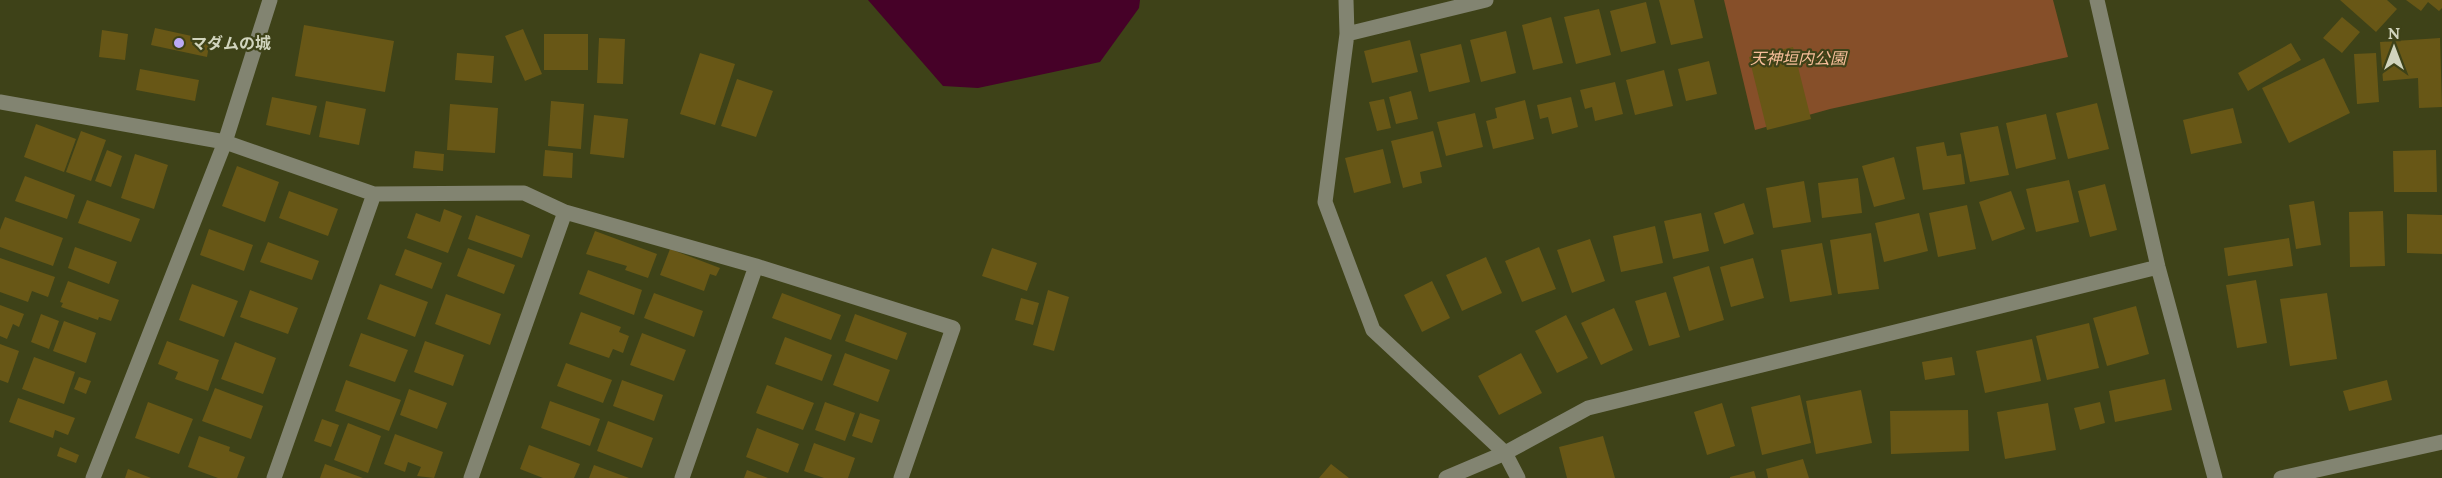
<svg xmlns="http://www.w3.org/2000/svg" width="2442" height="478" viewBox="0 0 2442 478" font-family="Lora,'Noto Sans JP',serif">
<rect width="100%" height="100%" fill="#3e4218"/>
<!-- green -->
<path fill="#864f29" d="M1724,0h329l15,57 -238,52 -75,21z"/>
<!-- water -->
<path fill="#460128" d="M868,0h272l-1,8 -39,54 -122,26 -35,-2z"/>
<!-- building -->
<path fill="#685716" d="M1659,0h35l9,38 -32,7z
M2340,0h47l10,9 -21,23z
M2406,0h36v8l-3,3 -11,-9 -7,9z
M1646,2l10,41 -35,9 -11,-41z
M1599,9l12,46 -35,9 -12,-47z
M1551,17l12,46 -30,7 -11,-45z
M2342,17l18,15 -18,21 -19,-15z
M304,25l90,16 -9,51 -90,-16z
M155,28l55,12 -3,17 -56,-12z
M523,29l19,45 -17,7 -20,-45z
M102,30l26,4 -3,26 -26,-3z
M1506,31l10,42 -35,9 -11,-42z
M544,34h44v36h-44z
M599,38l26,1 -2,45 -26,-1z
M2440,38l2,69 -23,1 -1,-30 -35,3 -3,-39z
M1410,40l8,32 -46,11 -8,-32z
M2291,43l10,17 -53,31 -10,-18z
M1461,44l9,38 -41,10 -9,-38z
M1793,47l18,72 -44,11 -18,-73z
M457,53l37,3 -2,27 -37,-3z
M700,53l35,11 -20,61 -35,-11z
M2376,53l3,49 -22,2 -3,-50z
M2324,58l26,55 -61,30 -27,-55z
M1709,61l8,33 -31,7 -8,-32z
M140,69l59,11 -4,21 -59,-11z
M1664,70l9,36 -38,9 -9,-35z
M737,79l36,12 -17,46 -35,-11z
M1615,82l8,32 -28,7 -3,-14 -7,2 -5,-19z
M1411,91l7,28 -22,5 -7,-27z
M272,97l45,9 -7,29 -44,-10z
M1571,97l7,30 -26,7 -4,-17 -8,2 -3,-14z
M1384,99l7,29 -14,3 -8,-29z
M1525,100l9,39 -41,10 -7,-28 11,-3 -2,-10z
M326,101l40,8 -7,36 -40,-8z
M551,101l33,3 -3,45 -33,-3z
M2097,103l12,46 -41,10 -12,-46z
M450,104l48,4 -3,45 -48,-3z
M2233,108l9,35 -51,11 -8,-34z
M1475,113l8,34 -37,9 -9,-34z
M2046,114l10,45 -40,10 -10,-46z
M594,115l34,4 -4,39 -34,-4z
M36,124l40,15 -12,33 -40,-15z
M1998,126l11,49 -39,7 -10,-49z
M81,131l25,9 -15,41 -25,-9z
M1433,131l9,36 -22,5 2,11 -19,5 -12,-47z
M1944,142l3,14 14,-2 4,30 -42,6 -7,-43z
M1383,149l8,34 -37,10 -9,-35z
M107,150l15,6 -11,31 -16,-6z
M545,150l28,3 -1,25 -29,-2z
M2436,150l1,42h-43l-1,-41z
M415,151l29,3 -1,17 -30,-3z
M135,154l33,11 -14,44 -33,-11z
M1894,157l11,42 -31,8 -12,-41z
M237,166l42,16 -14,40 -43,-16z
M25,176l50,19 -8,24 -52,-18z
M1858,178l4,35 -40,5 -4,-35z
M2069,180l10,42 -43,10 -10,-43z
M1804,181l7,41 -38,6 -7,-40z
M2105,184l12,46 -27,7 -12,-46z
M289,191l49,18 -10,27 -49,-18z
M2011,191l14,38 -33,12 -13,-39z
M87,200l53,19 -9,23 -53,-19z
M2314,201l7,44 -25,4 -7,-44z
M1744,203l10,31 -30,10 -10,-31z
M1967,205l9,44 -38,8 -9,-44z
M444,209l18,7 -14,37 -41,-15 9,-25 24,9z
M2383,211l2,55 -35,1 -1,-55z
M1701,213l8,38 -36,8 -9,-38z
M1919,213l9,38 -44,11 -9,-39z
M2407,214l35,1v39l-35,-1z
M476,215l54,20 -8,23 -54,-19z
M5,217l58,21 -10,28 -53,-19v-17z
M1655,226l8,37 -42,9 -8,-36z
M209,229l44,16 -9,26 -44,-16z
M595,231l62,23 -9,24 -23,-8 2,-4 -41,-12z
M1871,233l8,56 -41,5 -8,-54z
M2289,238l4,28 -65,10 -4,-28z
M1590,239l15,42 -33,12 -15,-43z
M268,242l51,19 -7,19 -52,-18z
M1822,243l10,52 -42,7 -9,-52z
M75,247l42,15 -8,22 -41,-16z
M1539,247l17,42 -34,13 -17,-41z
M468,248l47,17 -11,29 -47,-18z
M992,248l45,15 -10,28 -45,-15z
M405,249l37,14 -10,26 -37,-14z
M670,249l50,19 -4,8 -6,-2 -6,17 -44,-16z
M1486,257l16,36 -40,18 -16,-36z
M0,258l55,19 -7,20 -16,-6 -4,11 -28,-10z
M1753,258l11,40 -33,9 -11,-40z
M1709,266l15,54 -35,11 -16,-54z
M588,270l54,20 -8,25 -55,-21z
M2256,280l11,63 -30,5 -11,-63z
M68,281l51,19 -8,21 -12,-4 -1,3 -37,-13 2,-4 -3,-1z
M1432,281l18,37 -28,14 -18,-37z
M192,284l46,17 -14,36 -45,-17z
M380,284l48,18 -13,35 -48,-18z
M250,290l48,18 -10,26 -48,-17z
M1048,290l21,7 -15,54 -21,-6z
M1666,292l14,45 -31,9 -14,-45z
M654,293l49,18 -9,26 -50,-19z
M782,293l59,22 -10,25 -59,-22z
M2327,293l10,66 -47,7 -10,-67z
M446,294l55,20 -11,31 -55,-21z
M1021,298l18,5 -6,22 -18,-5z
M0,305l24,9 -5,13 -6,-3 -6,15 -7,-3z
M2136,306l13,48 -42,12 -14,-48z
M1614,308l19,42 -32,15 -20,-42z
M581,312l40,15 -2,5 10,4 -6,17 -10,-4 -4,9 -40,-14z
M41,314l18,7 -10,28 -18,-7z
M855,314l52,19 -10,27 -52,-19z
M1566,315l22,43 -31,15 -22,-42z
M64,321l32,12 -10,30 -33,-12z
M2089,323l10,45 -52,12 -11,-44z
M361,333l47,17 -13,32 -46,-16z
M642,333l44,17 -12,31 -44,-16z
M785,337l47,18 -10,26 -47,-17z
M2032,339l9,42 -56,12 -9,-42z
M167,341l52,19 -11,31 -33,-12 3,-7 -20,-8z
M425,341l39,14 -11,31 -39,-14z
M235,342l41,16 -13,36 -42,-15z
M0,344l19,7 -11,32 -8,-3z
M845,353l45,17 -12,32 -45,-17z
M1521,353l21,40 -43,22 -21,-39z
M34,357l41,15 -11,32 -42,-15z
M1952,357l3,18 -30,5 -3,-18z
M566,363l46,17 -9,23 -46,-17z
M79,377l12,4 -5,13 -12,-5z
M2165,379l7,31 -57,12 -6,-31z
M346,380l55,20 -12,31 -54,-20z
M622,380l41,15 -9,26 -41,-15z
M2387,380l5,20 -43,11 -6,-20z
M767,385l47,18 -11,27 -47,-17z
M215,388l48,18 -12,33 -49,-18z
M409,389l38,14 -10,26 -37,-14z
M1861,390l11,53 -56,11 -10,-53z
M1800,395l11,48 -49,12 -11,-48z
M18,398l57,20 -7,17 -13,-5 -2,8 -44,-16z
M550,401l50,18 -10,27 -49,-18z
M148,402l45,17 -14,35 -44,-16z
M825,402l30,11 -10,28 -30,-11z
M2100,402l5,21 -25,7 -6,-22z
M1722,403l13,43 -28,9 -13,-43z
M2048,403l8,47 -51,9 -8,-47z
M1968,410l1,41 -78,3 -1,-43z
M860,413l20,7 -8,23 -20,-7z
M322,419l17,6 -8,22 -17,-6z
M608,421l45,17 -11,30 -45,-17z
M348,423l33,13 -13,37 -34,-13z
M757,428l42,16 -11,29 -42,-16z
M395,434l48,18 -9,26 -17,-2 4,-9 -13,-5 -3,10 -21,-8z
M199,436l31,11 -1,4 16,6 -8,21h-19l-30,-11z
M1603,436l12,42h-48l-8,-31z
M814,443l41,15 -7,20h-24l-20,-7z
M529,445l51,19 -6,14h-31l-23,-9z
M60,447l19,8 -3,8 -19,-7z
M1803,459l6,19h-41l-2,-9z
M325,464l38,14h-43z
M1331,464l18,14h-30z
M594,465l35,13h-40z
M128,469l23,9h-26z
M747,470l21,8h-24z
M1754,471l2,7h-26v-1z"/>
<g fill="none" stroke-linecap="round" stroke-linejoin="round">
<!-- minor -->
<path stroke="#828471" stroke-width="15" d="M1346,0l1,34 -22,168 48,128 132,123 13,25
M2097,0l61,267 57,211
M1347,34l139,-34
M0,102l225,40 149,52 150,-1 41,19 191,54 197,62 -52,150
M93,478l132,-336 45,-142
M274,478l100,-284
M471,478l94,-266
M682,478l74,-212
M1446,478l59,-25 83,-45 570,-141
M2281,478l161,-36"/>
</g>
<!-- markers -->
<circle fill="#bbaaf6" stroke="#3e4218" stroke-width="2" cx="179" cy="43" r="6"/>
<g text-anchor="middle" stroke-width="4.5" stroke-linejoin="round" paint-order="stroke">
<!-- poi labels -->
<g font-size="16" font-weight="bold" fill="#d1d4bd" stroke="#3e4218" text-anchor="start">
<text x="191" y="49">マダムの城</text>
</g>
<!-- park labels -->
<g font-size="16" font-style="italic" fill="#f7be9a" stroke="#3e4218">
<text x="1798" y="64">天神垣内公園</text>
</g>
</g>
<!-- north arrow -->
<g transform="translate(2394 48)" stroke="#3e4218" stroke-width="4.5" paint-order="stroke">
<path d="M0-4.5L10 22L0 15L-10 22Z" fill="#d1d4bd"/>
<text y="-9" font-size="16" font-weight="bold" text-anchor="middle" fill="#d1d4bd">N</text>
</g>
</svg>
